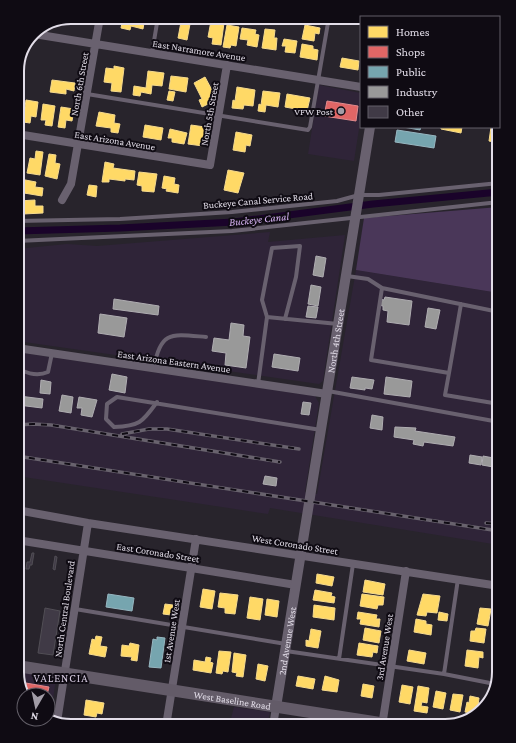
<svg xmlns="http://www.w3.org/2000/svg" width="516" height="743" viewBox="0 0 516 743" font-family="'Crimson Pro',serif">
<rect width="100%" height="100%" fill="#28242c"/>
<!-- built -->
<path fill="#2f2438" d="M319,85l42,8v23l-7,45 -46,-7z
M270,232l-2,10 77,-7 -22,146 -4,3 -302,-43v-92l50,-5 30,2z
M356,270l143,23v252l-229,-37 -2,6 -251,-38v-124l298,44 4,7 -14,89 12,2z
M17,671l39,7 -6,42 -3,-1 1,-24h-24v4z
M234,707l36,5 -3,14h-38z"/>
<!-- green -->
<path fill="#4a3759" d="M499,207v86l-143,-23 8,-52z"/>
<!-- homes -->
<path fill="#ffd966" stroke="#f6da8d" d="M123,17h22l-2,12 -12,-3 -1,4 -9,-2z
M248,17h6l-1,7 -6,-1z
M211,21l13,2 -3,22 -9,-1 1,-6 -5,-1z
M181,22l9,2 -3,16 -9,-2z
M227,25l12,2 -3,19 -5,-1 -1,3 -7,-1z
M305,25l15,3 -1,6 -4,-1 -1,8 -12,-2z
M242,28l14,2 -1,4 4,1 -2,12 -10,-2 1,-5 -8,-1z
M265,29l10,1 -1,8h3l-1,12 -14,-2z
M284,39l13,2 -2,12 -10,-1 1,-6h-4z
M302,44l11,2v3l5,1 -1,10 -17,-3z
M342,58l17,3 -1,9 -18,-3z
M114,66l10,2 -3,24 -10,-1 1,-8 -8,-1 2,-14 8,1z
M148,71l16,2 -2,13 -10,-1 -1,9 -10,-2 -1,4 -7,-1 1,-9 12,2z
M171,76l17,2 -2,14 -17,-3z
M205,77l8,15 -2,1 3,8 -12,6 -3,-7 3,-1 -8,-16z
M52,80l23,3 -1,8 -8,-2v5l-16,-2z
M237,87l18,3 -2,16 -9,-1 -1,4 -11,-1 1,-8 2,1z
M169,91l6,1 -2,9 -6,-1z
M263,91l17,2 -2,14 -12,-2 -1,7 -7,-1 1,-7 2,1z
M287,94l23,4 -3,13 -22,-4z
M17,100l4,1 -3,19h-1z
M26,100l12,2 -2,15 -5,-1 -1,7 -7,-1z
M43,104l12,2 -3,20 -7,-1 1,-5h-5z
M61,107l13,2 -2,12 -6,-1 -1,8 -7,-1z
M99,112l16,3 -1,8 6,1 -2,9 -7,-1v-4l-15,-2z
M145,125l18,3 -2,12 -18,-3z
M191,125l14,2 -2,19 -15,-2z
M441,127h21l-1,6 -20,-4z
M491,127h8v16l-10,-2z
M170,129l17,4 -3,11 -12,-2v-4h-4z
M236,132l16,3 -2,11 -4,-1 -1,7 -12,-2z
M36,151l7,1 -3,23 -13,-2 3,-15 5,1z
M49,154l7,1 -1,8 5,1 -3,15 -12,-3z
M17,155l5,1 -2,17 -3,-1z
M105,162l9,2 -1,4 22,3 -1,9 -9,-1v2l-16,-2v3h-7z
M228,170l16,3 -6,20 -14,-3z
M139,172l18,2 -3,18 -12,-1v-5l-5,-1z
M164,176l11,2 -1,6 5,1 -1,8 -12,-2 1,-2 -5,-1z
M20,179l16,3 -1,5 8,1 -1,8 -24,-4z
M89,185l8,1 -1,11 -9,-2z
M35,200v6h8v7l-20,1v-7h-4l-1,-6z
M317,574l17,3 -2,9 -16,-3z
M365,580l20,4 -2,11 -20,-3z
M203,589l12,2 -3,18 -12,-2z
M315,590l17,3 -1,3 4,1 -1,6 -21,-3z
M220,593l18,2 -3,19 -10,-1v-5l-7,-1z
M362,594l22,3 -1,8h-5l-1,4 -17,-3z
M423,594l17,2 -3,17 -10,-1 -1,4 -9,-1z
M250,597l13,2 -3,21 -13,-2z
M267,599l12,2 -2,16 -12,-2z
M165,604l8,1 -2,10 -8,-1z
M314,605l21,3 -1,12 -21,-3z
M480,608l11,1 -3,17 -11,-2z
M358,612l19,3 -1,4h4l-1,8 -19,-3 1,-5h-4z
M439,612l9,2 -1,7 -9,-1z
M416,619l10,2v3l6,1 -1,10 -17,-3z
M365,628l16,3 -2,12 -16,-3z
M476,628l10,1 -2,14 -14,-2 1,-10h4z
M311,629l10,2 -3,17 -12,-2v-6l3,1z
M96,636l6,1 -2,9 7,1 -2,10 -16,-3 3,-15 3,1z
M130,643l9,2 -2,16 -6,-1 1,-3 -11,-1 1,-11 7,1z
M359,643l19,3 -1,7 -4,-1 -1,5 -15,-2z
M409,650l17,3 -2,11 -17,-3z
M467,650l16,2v6l-4,-1 -1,11 -13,-2z
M219,651l12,1 -3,20 -5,-1 -1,3 -6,-1z
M234,653l12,2 -3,22 -7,-1 1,-3 -5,-1z
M206,657l5,1 -1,4 3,1 -2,10 -18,-3 1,-10 11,2z
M258,664l10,2 -3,15 -9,-2z
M298,676l17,3 -2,10 -17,-3z
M325,676l14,4 -2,12 -15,-2z
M363,684l11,2 -2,12 -11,-2z
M402,685l11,2 -3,17 -11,-2z
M418,686l11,2 -2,15 -5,-1 -1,4 7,1 -1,6 -13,-2z
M436,691l10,2 -3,16 -10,-2z
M453,694l10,1 -3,17 -10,-2z
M470,696l9,2 -2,16 -12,-2 2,-10 2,1z
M86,700l18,3 -2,11 -5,-1 -1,4 -12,-2z"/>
<!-- shops -->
<path fill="#e06666" stroke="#e18a8d" d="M327,101l31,5 -2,15 -32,-5z
M20,682l29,5 -2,8h-23v4z"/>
<!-- public -->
<path fill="#76a5af" stroke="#96b6c0" d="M403,127h18l-1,3z
M397,130l39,6 -2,12 -39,-6z
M108,594l26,4 -2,13 -26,-4z
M157,637l8,1 -4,30 -12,-1 4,-28 4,1z"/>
<!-- industry -->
<path fill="#999" stroke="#afadb1" d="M316,256l10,2 -3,19 -10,-2z
M311,285l10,2 -3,19 -10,-2z
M385,297l27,4 -3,24 -22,-3 1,-11 -5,-1v-4l-4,-1 1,-6 4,1z
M114,299l45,7 -1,9 -45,-6z
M308,306l10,1 -2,11 -10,-1z
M428,308l12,2 -4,19 -11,-2z
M100,314l27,4 -3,19 -26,-4z
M231,323l13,2 -1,11 7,1 -4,31 -21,-3 1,-12 -14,-2 2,-13 15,2z
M274,354l26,4 -2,13 -26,-4z
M112,374l15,3 -2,16 -16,-3z
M352,377l22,3 -2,9 -7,-1v2l-15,-2z
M386,377l26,4 -2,16 -26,-3z
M41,380l10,2 -1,12 -10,-1z
M62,395l11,2 -2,16 -12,-2z
M19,396l24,3 -1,9 -24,-3z
M79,397l18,3 -5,17 -11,-2 1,-7h-5z
M303,402l8,1 -2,12 -8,-1z
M372,415l11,2 -1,13 -12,-2z
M395,427l21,1 -1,3 40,6 -2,9 -29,-4 -1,4 -10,-2 1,-4 -20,-3z
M470,455l12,2 -1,8 -12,-2z
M483,456l16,3v9l-17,-3z
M265,476l12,2 -1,8 -13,-2z"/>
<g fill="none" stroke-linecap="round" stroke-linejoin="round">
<!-- canal -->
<path stroke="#1a032a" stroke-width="7" d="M17,231l103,-3 114,-6 139,-18 126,-12"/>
</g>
<!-- building -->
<path fill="#403a46" stroke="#514e55" d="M32,553h2l-2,12h-2l-1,4h-3l1,-7h3z
M55,556l2,1 -2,13 -2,-1z
M45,608l15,3 -7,44 -15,-2z"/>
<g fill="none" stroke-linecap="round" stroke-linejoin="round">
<!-- service -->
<path stroke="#69616f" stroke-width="4" d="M152,53l6,-36
M87,94l221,36 2,-3 19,-110
M17,221l103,-2 112,-7 105,-11 22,-6h20l120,-12
M17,241l215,-10 267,-29
M347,276l21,3 14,9
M267,317l-5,-17 10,-52 28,-2 -4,31 -11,42
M19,348c-1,4 -2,10 -2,14 2,13 22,14 31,10l4,-19
M154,368c6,-38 18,-34 52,-31
M449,373l12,-69
M258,384l9,-67 71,7
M328,391l171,31
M157,402c-15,21 -18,24 -43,25l-8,-8 1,-15 10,-7 204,33
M499,404l-54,-9 4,-22 -78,-13 11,-72 117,24
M75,609l211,35
M286,651l158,23 51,10
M339,659l14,-95
M444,674l14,-95"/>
<!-- minor -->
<path stroke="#69616f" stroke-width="8" d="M34,34l327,53
M17,134l193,31 17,-100
M62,200l9,-16 29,-167
M17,348l310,46
M17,510l71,13 411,63
M17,540l279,45
M495,688l4,-26
M57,722l31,-199
M166,726l30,-187
M273,726l3,-19
M382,726l24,-155"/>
<!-- tertiary -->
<path stroke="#69616f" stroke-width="10" id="s1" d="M276,707l94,-580"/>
<!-- secondary -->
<path stroke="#635b68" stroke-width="12" id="s2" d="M17,666l382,60"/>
<defs>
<path id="rail" d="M17,425l16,-1 18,1 229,37
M122,434l27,-5h18l132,20
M17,456l482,75
M486,523l13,1"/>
</defs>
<!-- rail casing -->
<use href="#rail" stroke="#68626d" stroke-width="3.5"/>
<!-- rail -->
<use href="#rail" stroke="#0f0b13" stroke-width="2" stroke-dasharray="6" stroke-linecap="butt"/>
</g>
<!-- markers -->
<circle fill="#a19ca6" stroke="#0f0b13" stroke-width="1.5" cx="341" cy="111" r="4"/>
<g text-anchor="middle" stroke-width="4" stroke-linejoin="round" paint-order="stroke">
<!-- street labels -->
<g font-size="10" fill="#e2dde8" stroke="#0f0b13">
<text transform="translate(199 50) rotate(9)" y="4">East Narramore Avenue</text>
<text transform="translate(79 84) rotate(-80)" y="4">North 6th Street</text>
<text transform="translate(209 114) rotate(-80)" y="4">North 5th Street</text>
<text transform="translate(115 140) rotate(9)" y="4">East Arizona Avenue</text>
<text transform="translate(258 200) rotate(-5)" y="4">Buckeye Canal Service Road</text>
<text dy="4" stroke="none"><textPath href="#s1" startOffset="371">North 4th Street</textPath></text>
<text transform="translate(174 361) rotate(8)" y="4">East Arizona Eastern Avenue</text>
<text transform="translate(295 544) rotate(9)" y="4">West Coronado Street</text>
<text transform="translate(158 552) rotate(9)" y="4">East Coronado Street</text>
<text transform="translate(64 609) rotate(-82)" y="4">North Central Boulevard</text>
<text transform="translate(171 631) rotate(-81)" y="4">1st Avenue West</text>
<text dy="4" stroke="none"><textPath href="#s1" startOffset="67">2nd Avenue West</textPath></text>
<text transform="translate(384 647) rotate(-81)" y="4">3rd Avenue West</text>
<text dy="4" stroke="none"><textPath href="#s2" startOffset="218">West Baseline Road</textPath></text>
</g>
<!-- poi labels -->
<g font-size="10" fill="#e2dde8" stroke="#0f0b13" text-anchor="end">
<text x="333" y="115">VFW Post</text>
</g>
<!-- water labels -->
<g font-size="11" font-style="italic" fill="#d8b4f5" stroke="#0f0b13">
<text transform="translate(259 219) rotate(-6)" y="4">Buckeye Canal</text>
</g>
<!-- neighbourhood labels -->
<g font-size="11" letter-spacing="1" fill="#d7cbe1" stroke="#0f0b13">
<text x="61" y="682">VALENCIA</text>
</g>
</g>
<!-- crop -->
<path d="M0 0H516V743H0ZM71 24H445A47 47 0 0 1 492 71V672A47 47 0 0 1 445 719H71A47 47 0 0 1 24 672V71A47 47 0 0 1 71 24Z" fill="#0f0b13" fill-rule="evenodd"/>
<path fill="none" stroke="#e2dde8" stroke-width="2" d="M71 24H445A47 47 0 0 1 492 71V672A47 47 0 0 1 445 719H71A47 47 0 0 1 24 672V71A47 47 0 0 1 71 24Z"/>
<!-- legend -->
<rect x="360" y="16" width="140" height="112" fill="#0f0b13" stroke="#635f68"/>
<rect x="368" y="26" width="20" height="12" fill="#ffd966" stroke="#635f68"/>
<text x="396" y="36" font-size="12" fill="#e2dde8">Homes</text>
<rect x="368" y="46" width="20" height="12" fill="#e06666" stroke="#635f68"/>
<text x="396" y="56" font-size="12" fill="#e2dde8">Shops</text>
<rect x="368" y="66" width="20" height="12" fill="#76a5af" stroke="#635f68"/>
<text x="396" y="76" font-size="12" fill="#e2dde8">Public</text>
<rect x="368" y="86" width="20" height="12" fill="#999999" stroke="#635f68"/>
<text x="396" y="96" font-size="12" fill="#e2dde8">Industry</text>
<rect x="368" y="106" width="20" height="12" fill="#403a46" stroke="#635f68"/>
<text x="396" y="116" font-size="12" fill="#e2dde8">Other</text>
<!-- north arrow -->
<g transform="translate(36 707) rotate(189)"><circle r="19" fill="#0f0b13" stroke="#635f68"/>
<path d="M0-3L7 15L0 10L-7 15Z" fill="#a19ca6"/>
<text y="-6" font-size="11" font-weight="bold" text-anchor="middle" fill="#e2dde8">N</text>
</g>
</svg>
